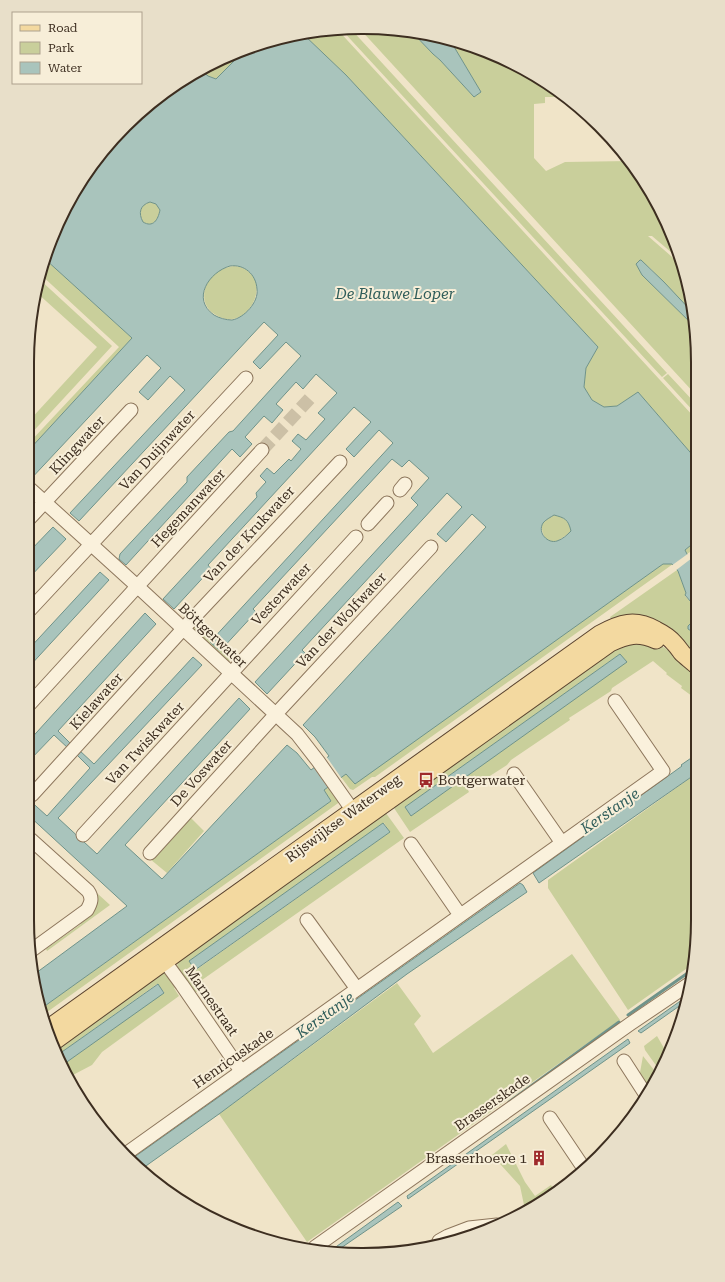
<svg xmlns="http://www.w3.org/2000/svg" width="725" height="1282" viewBox="0 0 725 1282" font-family="'Roboto Serif',serif">
<rect width="100%" height="100%" fill="#f0e4c8"/>
<!-- green -->
<path fill="#c9cf9b" fill-rule="evenodd" d="M336,28l359,390 1,41 -58,-67 -21,14 -13,1 -12,-7 -8,-13 2,-19 12,-21 -252,-272 -39,-37 7,-6z
M340,28h10l317,345 -5,4z
M359,28l52,3 22,23 7,6 34,37 7,-5 -31,-52 21,5 59,27 33,25h-18v6l-11,1v54l12,13 19,-9 64,-1 13,15 30,62v15l-20,-17h-4l23,20 12,13 11,45 -43,-45 -6,-5h-9l6,11 53,52v67z
M246,49l-30,30 -8,-3 -7,-6 13,-8z
M150,202l6,2 4,6c-2,10 -7,18 -17,12 -5,-9 -3,-17 7,-20z
M45,259l87,79 -104,113v-7l91,-97 -80,-74z
M234,266c44,5 16,70 -18,49 -19,-10 -13,-35 3,-45 5,-2 10,-3 15,-4z
M38,278l74,68 -84,91v-15l69,-75 -61,-55z
M668,374l27,29v10l-32,-35z
M554,515c11,3 14,4 17,16 -9,8 -23,19 -28,2 -1,-3 -2,-7 0,-10 2,-3 8,-6 11,-8z
M696,541v7l-9,6 -2,-4z
M668,563l5,1 -298,213h-3l-19,13 -3,-1 -9,-12 5,-3 9,9 308,-219z
M677,570l1,1 8,22 -1,3 11,12v10l-8,8v3l8,5v25l-84,-38 -2,-4z
M193,624l18,17v1l9,9 1,-1 10,9 -3,3 -37,-34z
M654,642l11,6 31,24v27l-15,-11 1,-2 -16,-12 1,-1 -14,-12 -41,27 -1,3 -42,27 1,2 -59,40 -4,5 -39,25 1,2 -59,40 -16,-24 40,-29 177,-133zM620,654l6,8 -215,154 -6,-9z
M697,773v168l-4,23 -65,46 -80,-122v-8z
M330,786l11,15 -298,214 -1,-7 289,-207 -7,-11z
M383,809l21,29 -202,142 4,6 -13,8 -16,-27 1,-7zM384,823l6,9 -194,138 -7,-9z
M190,817l14,14 -37,42 -17,-14z
M27,829l83,76 -63,46 -1,-2 35,-25 -3,-3 16,-15 -67,-74z
M572,954l48,66 -313,222 -88,-128 178,-131 24,33 -7,8 19,29z
M161,972l6,2 9,12 -2,2 5,8 -77,56 -10,13 -21,11 -7,-12 100,-72 -7,-8 -98,70 -5,-10z
M657,1036l11,19 -8,16 -15,-21 -1,-4z
M643,1056l15,19 -5,12 -4,5 -10,-14z
M506,1144l19,38 10,14 16,-11 3,5 -28,17 -2,-2 -4,-19 -28,-31z"/>
<!-- water -->
<path fill="#a9c4bc" stroke="#6f938a" fill-rule="evenodd" d="M411,31l39,9 31,52 -7,5 -34,-37 -7,-6z
M303,34l43,41 252,272 -12,21 -2,19 8,13 12,7 13,-1 21,-14 58,67v82l-11,9 2,4 9,11v43l-11,-13 1,-2 -8,-22 -6,-7h-9l-308,220 -9,-10 -22,16 7,11 -289,207 -6,-35 91,-67 -100,-92v-16l20,18 43,-48 -14,-14 3,-4 15,14 99,-107 9,8 -144,153 39,36 142,-156 11,11 -125,136 37,34 125,-134 10,8 14,17 18,-14 -14,-19 -12,-12 183,-198 -14,-13 -26,28 -9,-8 25,-27 -15,-14 -145,157 3,3 -38,41 -12,-12 163,-177 -7,-7 18,-20 -20,-18 -7,7 -10,-8 -139,150 3,3 -36,39 -10,-9 1,-1 182,-198 -14,-13 -25,27 -8,-8 25,-27 -17,-15 -146,158 3,4 -37,40 -11,-10 94,-102 -1,-4 10,-11 -6,-6 7,-8 7,6 15,-15 2,2 10,-12 -9,-8 6,-7 8,6 19,-21 -7,-6 19,-20 -21,-19 -13,15 -7,-7 -20,22 7,6 -11,13 -8,-7 -19,21 7,7 -12,13 -8,-8 -106,116 -7,-6 1,-5 67,-72v-5l42,-45 4,-1 68,-75 -15,-14 -26,27 -7,-7 25,-27 -14,-13 -185,199 -9,-8 115,-123 -15,-14 -22,24 -9,-8 22,-24 -14,-13 -119,127v-31l104,-113 -87,-79 27,-64 38,-54 48,-45 43,-26 7,6 8,3 30,-30 30,-11zM150,202l6,2 4,6c-2,10 -7,18 -17,12 -5,-9 -3,-17 7,-20zM230,266c14,-2 26,8 27,23 2,13 -13,29 -25,31 -6,0 -13,-2 -18,-5 -23,-16 -5,-43 16,-49zM554,515c11,3 14,4 17,16 -4,4 -8,8 -14,10 -9,3 -20,-8 -14,-18 2,-3 8,-6 11,-8z
M640,260h1l23,22 30,32 1,13 -53,-52 -6,-11z
M53,527l13,12 -39,41v-26z
M100,572l9,8 -82,89v-18z
M145,613l11,11 -98,107 14,14 -3,4 -15,-14 -27,28v-20z
M696,618v16l-8,-5v-3z
M620,654l7,8 -216,154 -6,-9z
M697,754v19l-158,110 -6,-10 149,-107 -1,-1z
M383,823l7,9 -195,138 -6,-9z
M520,883l3,2 4,7 -120,82 -188,140 -76,54 -10,-10z
M158,984l6,9 -100,71 -5,-10z
M686,997l-1,5 -44,31 -3,-2z
M628,1039l2,4 -222,156 -1,-3z
M398,1202l4,4 -64,44 -5,-1z"/>
<!-- pier -->
<path fill="#f0e4c8" d="M689,553l3,5 -17,13 -4,-5z
M326,756l16,23 -11,8 -16,-23z"/>
<g fill="none" stroke-linecap="round" stroke-linejoin="round">
<!-- stream -->
<path stroke="#6f938a" stroke-width="3" d="M628,1015l64,-45
M509,1102l110,-80"/>
<!-- minor-tunnel -->
<path stroke="#ccc0a6" stroke-width="13" stroke-dasharray="13 6" stroke-linecap="butt" d="M262,450l51,-55"/>
<defs>
<path id="minor" d="M28,487l109,99 160,148 21,27 40,57
M400,490l5,-6
M27,521l104,-111
M368,524l19,-21
M27,613l219,-235
M27,707l235,-257
M514,774l48,69
M32,795l151,-166 157,-167
M83,835l273,-298
M27,836l61,55c5,7 3,12 -1,19l-55,40
M411,844l49,71
M150,853l125,-138 156,-168
M307,920l50,69
M160,955l22,30 59,86
M624,1061l22,34
M550,1118l35,52
M127,1153l536,-382 -48,-70
M439,1241l9,-5 21,-8 28,-3
M315,1247l315,-223 59,-40"/>
<path id="major" d="M46,1030l554,-396c20,-11 35,-16 56,-4 6,3 13,7 18,13 3,3 5,6 8,10 4,4 10,8 14,12
M53,1042l227,-164 330,-235c17,-8 28,-11 46,-3"/>
</defs>
<!-- minor casing -->
<use href="#minor" stroke="#8d765c" stroke-width="15"/>
<!-- major casing -->
<use href="#major" stroke="#5b4430" stroke-width="19"/>
<!-- minor -->
<use href="#minor" stroke="#faf1dc" stroke-width="13"/>
<!-- major -->
<use href="#major" stroke="#f3d9a0" stroke-width="17"/>
</g>
<!-- icons -->
<defs>
<symbol id="bus-bare" viewBox="-9 -9 18 18"><path d="M-5-6H5V4H4V6H2V4H-2V6H-4V4H-5ZM-3.5-4V0h7V-4ZM-3.5 1.2v1.5H-2V1.2ZM2 1.2v1.5H3.5V1.2Z" fill="#9e2a2b" stroke="#f7eed8" stroke-width="2.5" paint-order="stroke"/></symbol>
<symbol id="building-bare" viewBox="-9 -9 18 18"><path d="M-4-6H4V6H1V3H-1V6H-4ZM-2.5-4.3h1.7v1.8h-1.7ZM.8-4.3h1.7v1.8H.8ZM-2.5-1h1.7V.8h-1.7ZM.8-1h1.7V.8H.8Z" fill="#9e2a2b" stroke="#f7eed8" stroke-width="2.5" paint-order="stroke"/></symbol>
</defs>
<g fill-rule="evenodd">
<use href="#bus-bare" x="415" y="769" width="22" height="22"/>
<use href="#building-bare" x="528" y="1147" width="22" height="22"/>
</g>
<g text-anchor="middle" stroke-width="4" stroke-linejoin="round" paint-order="stroke">
<!-- street labels -->
<g font-size="14" fill="#3d2e20" stroke="#f7eed8">
<text transform="translate(77 445) rotate(-47)" y="5">Klingwater</text>
<text transform="translate(157 450) rotate(-47)" y="5">Van Duijnwater</text>
<text transform="translate(188 508) rotate(-47)" y="5">Hegemanwater</text>
<text transform="translate(249 534) rotate(-47)" y="5">Van der Krukwater</text>
<text transform="translate(281 594) rotate(-47)" y="5">Vesterwater</text>
<text transform="translate(341 620) rotate(-47)" y="5">Van der Wolfwater</text>
<text transform="translate(213 635) rotate(43)" y="5">Böttgerwater</text>
<text transform="translate(96 701) rotate(-48)" y="5">Kielawater</text>
<text transform="translate(145 743) rotate(-47)" y="5">Van Twiskwater</text>
<text transform="translate(201 773) rotate(-48)" y="5">De Voswater</text>
<text transform="translate(343 818) rotate(-36)" y="5">Rijswijkse Waterweg</text>
<text transform="translate(212 1001) rotate(55)" y="5">Marnestraat</text>
<text transform="translate(233 1058) rotate(-35)" y="5">Henricuskade</text>
<text transform="translate(492 1102) rotate(-35)" y="5">Brasserskade</text>
</g>
<!-- poi labels -->
<g font-size="14" fill="#3d2e20" stroke="#f7eed8" text-anchor="start">
<text x="438" y="785">Bottgerwater</text>
<text x="527" y="1163" text-anchor="end">Brasserhoeve 1</text>
</g>
<!-- water labels -->
<g font-size="15" font-style="italic" fill="#2f5d5a" stroke="#f7eed8">
<text x="395" y="299">De Blauwe Loper</text>
<text transform="translate(610 811) rotate(-35)" y="5">Kerstanje</text>
<text transform="translate(325 1015) rotate(-36)" y="5">Kerstanje</text>
</g>
</g>
<!-- crop -->
<path d="M0 0H725V1282H0ZM362 34H363A328 328 0 0 1 691 362V920A328 328 0 0 1 363 1248H362A328 328 0 0 1 34 920V362A328 328 0 0 1 362 34Z" fill="#e8dfc9" fill-rule="evenodd"/>
<path fill="none" stroke="#3d2e20" stroke-width="2" d="M362 34H363A328 328 0 0 1 691 362V920A328 328 0 0 1 363 1248H362A328 328 0 0 1 34 920V362A328 328 0 0 1 362 34Z"/>
<!-- legend -->
<rect x="12" y="12" width="130" height="72" fill="#f7eed8" stroke="#ada18e"/>
<rect x="20" y="25" width="20" height="6" fill="#f3d9a0" stroke="#ada18e"/>
<text x="48" y="32" font-size="12" fill="#3d2e20">Road</text>
<rect x="20" y="42" width="20" height="12" fill="#c9cf9b" stroke="#ada18e"/>
<text x="48" y="52" font-size="12" fill="#3d2e20">Park</text>
<rect x="20" y="62" width="20" height="12" fill="#a9c4bc" stroke="#ada18e"/>
<text x="48" y="72" font-size="12" fill="#3d2e20">Water</text>
</svg>
